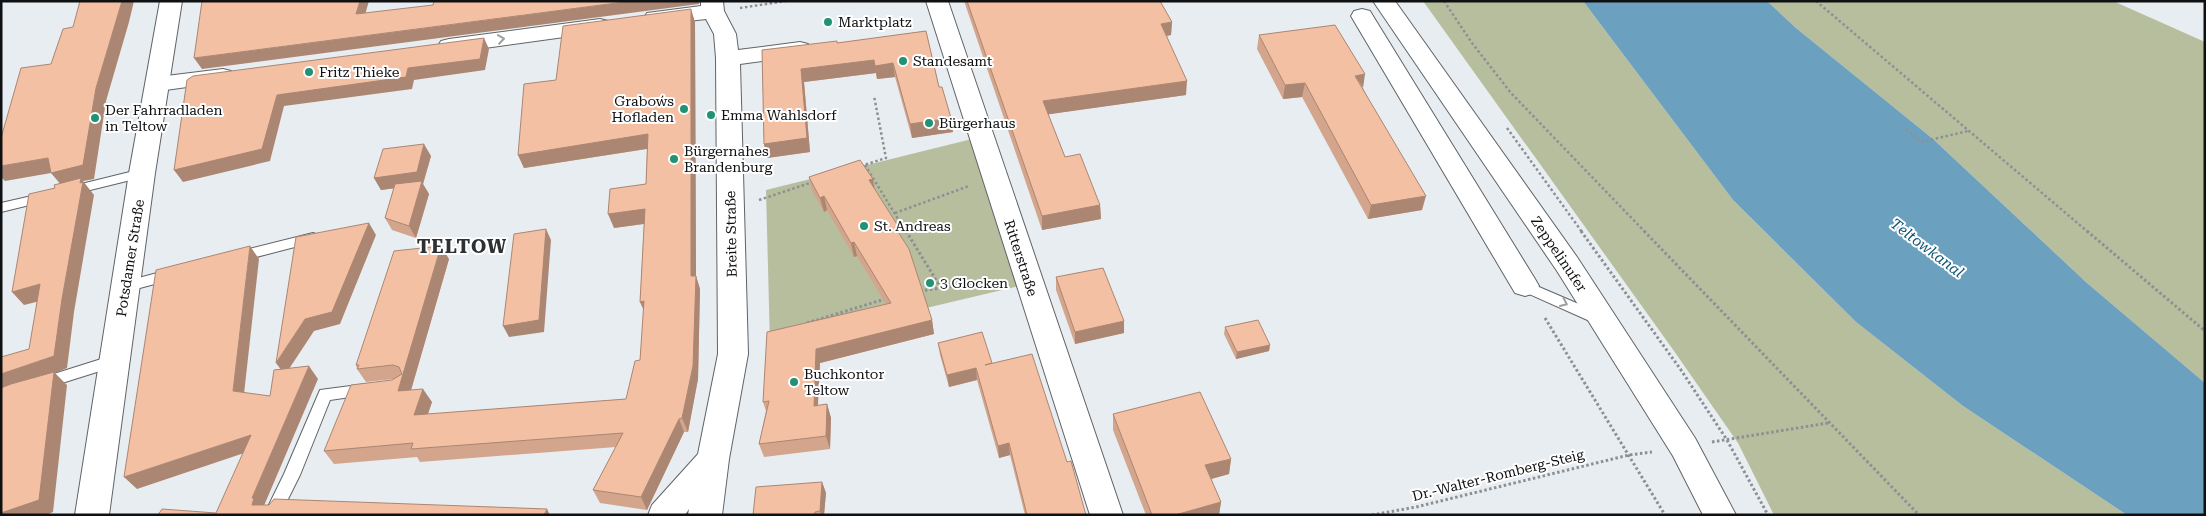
<svg xmlns="http://www.w3.org/2000/svg" width="2206" height="516" viewBox="0 0 2206 516" font-family="'Roboto Serif',serif">
<rect width="100%" height="100%" fill="#e8edf1"/>
<!-- green -->
<path fill="#b7be9e" d="M1423,1h160l150,199 123,122 107,84 164,109h-353l-36,-72 -64,-92z
M1767,1h346l92,41v341l-118,-100 -154,-144 -137,-111z
M972,139l47,147 -249,59 -4,-155z"/>
<!-- water -->
<path fill="#6ba1bf" d="M1583,1h184l29,27 137,111 154,144 118,100v132h-78l-164,-109 -107,-84 -123,-122z"/>
<g fill="none" stroke-linecap="round" stroke-linejoin="round">
<defs>
<path id="service" d="M142,169l5,1 1,3 -1,3 -77,19 -7,-4 2,-3z
M45,193l7,4 -2,3 -49,12v-9z
M313,233l5,2 2,3 -2,3 -81,21 -5,-2 -2,-3 2,-3 5,-2z
M172,269l5,1 2,4 -2,4 -52,14 -5,-1 -2,-4 2,-4z
M1525,281l77,33 2,4 -2,4 -5,1 -5,-1 -72,-32 -2,-4 2,-4z
M114,355l5,2 2,4 -2,4 -76,24 -5,-2 -3,-4 3,-4z
M366,384l5,2 3,4 -3,4 -41,6 -30,75 -20,40h-16l20,-41 36,-84z"/>
<path id="minor" d="M701,1h22l1,10 12,23 2,16 62,-8 8,2 3,5 -3,5 -8,2 -60,8 8,290 -19,105 -7,56h-34l1,-6 -4,6h-37l4,-10 46,-51 20,-100 -2,-296 -2,-24 -8,-15 -51,6 -8,-2 -3,-5 3,-5 54,-7z
M926,1h22l175,514h-33z
M1362,9l8,2 3,5 162,263 4,7 -4,7 -10,3 -10,-3 -164,-277 3,-5z
M600,19l8,2 3,5 -3,5 -159,22 -8,-2 -3,-5 3,-5 8,-2z
M223,69l8,2 4,5 -4,5 -73,10 -8,-2 -4,-5 4,-5 8,-2z"/>
<path id="tertiary" d="M160,1h22l-27,172 -46,342h-34l54,-342z"/>
<path id="secondary" d="M1373,1h22l182,256 118,181 41,77h-33l-30,-59 -116,-185z"/>
</defs>
<!-- service casing -->
<use href="#service" stroke="#606467" stroke-width="2"/>
<!-- minor casing -->
<use href="#minor" stroke="#606467" stroke-width="2"/>
<!-- tertiary casing -->
<use href="#tertiary" stroke="#606467" stroke-width="2"/>
<!-- secondary casing -->
<use href="#secondary" stroke="#606467" stroke-width="2"/>
<!-- path-far1 -->
<path stroke="#8d9093" stroke-width="2.5" stroke-dasharray="2.5 2.5" stroke-linecap="butt" d="M1444,1l28,42 39,50 134,139
M1816,1l272,231
M740,8l46,-7
M1507,128l75,104
M1906,129l15,13 47,-11
M865,165l41,67
M861,166l25,-8 -12,-62
M759,200l54,-18
M895,213l74,-27"/>
<!-- path -->
<path stroke="#8d9093" stroke-width="3" stroke-dasharray="2.5 2.5" stroke-linecap="butt" d="M906,231l35,57
M1581,231l100,139 46,70 41,75
M1644,231l275,284
M2087,231l118,100
M920,291l57,-8h24
M1545,318l120,197
M807,323l78,-24
M1712,442l116,-19
M1372,515l44,-8 213,-52 23,-3"/>
<!-- service -->
<use href="#service" fill="#fff" fill-rule="evenodd"/>
<!-- minor -->
<use href="#minor" fill="#fff" fill-rule="evenodd"/>
<!-- tertiary -->
<use href="#tertiary" fill="#fff" fill-rule="evenodd"/>
<!-- secondary -->
<use href="#secondary" fill="#fff" fill-rule="evenodd"/>
</g>
<!-- wall -->
<path fill="#d2a58c" d="M964,1h196l12,21 -1,13 -4,1 19,59 -138,19 17,43 35,48 1,14 -59,11z
M695,22l1,254 4,13 -2,90 -10,53h-4l-37,78 -47,-7 -7,-13 23,-43 -196,15 -3,-5 -83,7 -10,-13 70,-72 -28,3 -9,-13v-1l-1,-3 93,-106 -38,131 21,12 -4,12 198,-15 14,-39 4,-50 -4,-8 4,-78 -30,4 32,-44 1,-35 -123,19 -6,-13 38,-75z
M926,31l13,56 14,45 -41,6 -17,-61 -18,2 -1,-6 -72,9 6,70 -43,6 -3,-14 -2,-94 75,-7z
M1259,35l104,53 59,122 -54,9 -66,-122 -19,2 -26,-50z
M431,156l-8,28 6,10 -13,44 -24,-8 -7,-12 9,-30 -13,2 -7,-12z
M809,177l64,2 2,10 23,37 1,7 33,87 2,14 -114,29 -2,43 9,-2 4,14 -1,31 -66,8 -5,-13 7,-33 -3,-9 123,-98 -29,-48 -3,1 -27,-47 -3,2 -12,-21z
M1056,277l68,56 -49,11 -19,-54z
M1225,327l45,18 -1,6 -33,8 -12,-25z
M938,343l54,21 75,98 19,53h-61l-15,-60 -11,3 -22,-78 -28,7 -9,-32z
M1113,414l118,45 -2,15 -18,5 10,23 -2,13h-73l-33,-85z
M822,482l4,11 -2,22h-71z"/>
<!-- shaded-wall -->
<path fill="#ab8672" d="M122,1h12l-5,21 -23,79 -12,78 -11,2 11,14 -20,117 -7,56 -12,5 12,12 -14,127 -7,3h-45v-141l53,-18 8,-170 -11,-13 -46,8 -4,-4v-11l47,-8 48,-70z
M360,1h9l-7,24 -6,-11z
M632,1h68l-1,3 -497,65 -8,-11z
M691,9l4,13 1,254 4,13 -2,90 -10,53 -6,-14 9,-142z
M1172,22l-1,13 -10,2v-13z
M484,38l5,11 -4,21 -71,10 -2,9 -128,17 -14,55 -87,21 -9,-12 103,-75 131,-27z
M874,60l2,13 -72,9 6,70 -43,6 -3,-14 37,-75z
M893,63l2,14 -18,2 -2,-13z
M1365,74l-2,14 -8,-12z
M1187,81l-1,14 -142,20 -1,-14z
M1305,83l-3,14 -19,2 2,-14z
M951,118l2,14 -41,6 -2,-14z
M648,134l4,14 -128,20 -6,-13z
M424,144l7,12 -8,28 6,10 -13,44 -7,-12 12,-41 -40,5 -7,-12z
M873,179l2,14 -6,-13z
M824,196l3,14 -3,2 -4,-14z
M1426,196l-4,14 -54,9 3,-14z
M1100,205l1,14 -59,11v-14z
M645,209l5,14 -36,5 -6,-14z
M369,223l7,12 -36,89 -26,7 -29,44 -9,-12z
M546,229l5,11 -7,92 -35,5 -6,-11z
M854,242l3,14 -3,1 -3,-14z
M250,246l9,13 -16,144 -10,-12z
M441,246l8,13 -42,145 -9,-13z
M40,284l12,14 -28,7 -12,-13z
M644,301l2,14 -6,-13z
M932,320l2,14 -114,29 -3,57 -3,-14 2,-57z
M1124,321v12l-49,11v-12z
M1270,345l-1,6 -33,8 1,-7z
M309,366l9,13 -55,129 -11,-3v-7z
M976,368l1,12 -28,7 -2,-12z
M423,389l9,13 -9,26 -9,-13z
M827,404l4,14 -1,31 -4,-13z
M679,419l5,13 -37,78 -6,-13z
M251,435l11,12 -125,42 -13,-12z
M1009,443l1,12 -11,3 -1,-12z
M1231,459l-2,15 -25,7 1,-16z
M822,482l4,11 -2,22h-3l-1,-4z
M1221,502l-2,13h-44z
M547,509l3,6h-6z"/>
<!-- building -->
<path fill="#f4c0a3" stroke="#ab8672" d="M80,1h42l-26,87 -13,77 -32,8 -3,-15 -47,8v-28l20,-70 30,-4 12,-35 10,-2z
M202,1h158l-4,13 77,-9 1,-4h198l-438,57z
M967,1h193l12,21 -11,2 26,57 -144,20 22,56 15,-3 20,51 -58,11z
M691,9v267h5l-3,90 -11,52 -3,1 -38,78 -48,-7 30,-57 -212,16 2,-6 -89,8 27,-66 41,-5 10,-6 -3,-7 -6,-2 -36,4 2,-4h-3l38,-114 47,-5 -43,145 25,-2 -9,26 212,-16 9,-38 5,-1 4,-59 -4,1 5,-93 -37,5 2,-25 36,-5 2,-50 -130,21 6,-71 32,-4 7,-54z
M1335,25l30,49 -10,2 71,120 -55,9 -66,-122 -20,2 -26,-50z
M926,31l13,56h3l9,31 -41,6 -17,-61 -18,3 -1,-6 -73,9 6,69 -43,6 -2,-94 75,-9v2z
M484,38l-4,21 -72,9 -2,9 -129,18 -15,54 -88,21 13,-90 6,-4z
M424,144l-7,28 -43,6 9,-29z
M860,160l13,19 -4,1 29,46 -3,1 14,22 23,71 -116,29 -2,57 13,-2 -1,32 -67,8 10,-43 -6,1 4,-70 124,-29 -37,-61 -3,1 -27,-47 -4,2 -11,-21z
M81,178l-1,5 3,-1 -21,117 -8,57 -53,18v-17l28,-8 11,-65 -28,8 17,-98 26,-6 -1,-3z
M422,181l-13,45 -24,-8 10,-34z
M369,223l-37,89 -27,7 -29,44 20,-126z
M546,229l-7,91 -36,6 11,-92z
M250,246l-17,145 37,5 4,-26 35,-4 -57,132h2l-2,7h17l5,-6 273,10 -3,6h-386l4,-6 54,4 35,-78 -127,42 32,-207z
M1103,268l21,53 -49,11 -19,-55z
M1258,320l12,25 -33,7 -12,-25z
M982,332l10,31 -7,2 47,-11 35,108 4,-1 15,54h-59l-18,-72 -11,3 -22,-78 -29,7 -9,-32z
M54,372l-15,128 -38,13v-125l10,-4z
M1200,392l31,67 -26,6 16,37 -46,13h-23l-39,-101z
M822,482l-2,29 -5,1 -1,3h-61l3,-28z"/>
<!-- one-way arrows -->
<defs><path id="oneway-chevron" d="M-2-3.5L2.5 0L-2 3.5" fill="none" stroke-width="1.6" stroke-linecap="round" stroke-linejoin="round" transform="scale(1.25)"/></defs>
<g stroke="#9f9fa0">
<use href="#oneway-chevron" transform="translate(501 39) rotate(-8)"/>
<use href="#oneway-chevron" transform="translate(1564 303) rotate(24)"/>
</g>
<!-- markers -->
<g fill="#219273" stroke="#fff" stroke-width="2">
<circle cx="828" cy="22" r="5"/>
<circle cx="903" cy="61" r="5"/>
<circle cx="309" cy="72" r="5"/>
<circle cx="684" cy="109" r="5"/>
<circle cx="711" cy="115" r="5"/>
<circle cx="95" cy="118" r="5"/>
<circle cx="929" cy="123" r="5"/>
<circle cx="674" cy="159" r="5"/>
<circle cx="864" cy="226" r="5"/>
<circle cx="930" cy="283" r="5"/>
<circle cx="794" cy="382" r="5"/>
</g>
<g text-anchor="middle" stroke-width="4" stroke-linejoin="round" paint-order="stroke">
<!-- poi labels -->
<g font-size="14" fill="#0f1012" stroke="#fff" text-anchor="start">
<text x="838" y="27">Marktplatz</text>
<text x="913" y="66">Standesamt</text>
<text x="319" y="77">Fritz Thieke</text>
<text x="674" y="106" text-anchor="end">Grabow´s<tspan x="674" dy="16">Hofladen</tspan></text>
<text x="105" y="115">Der Fahrradladen<tspan x="105" dy="16">in Teltow</tspan></text>
<text x="721" y="120">Emma Wahlsdorf</text>
<text x="939" y="128">Bürgerhaus</text>
<text x="684" y="156">Bürgernahes<tspan x="684" dy="16">Brandenburg</tspan></text>
<text x="874" y="231">St. Andreas</text>
<text x="940" y="288">3 Glocken</text>
<text x="804" y="379">Buchkontor<tspan x="804" dy="16">Teltow</tspan></text>
</g>
<!-- street labels -->
<g font-size="14" fill="#0f1012" stroke="#fff">
<text transform="translate(731 234) rotate(-91)" y="5">Breite Straße</text>
<text transform="translate(1559 254) rotate(56)" y="5">Zeppelinufer</text>
<text transform="translate(130 258) rotate(-81)" y="5">Potsdamer Straße</text>
<text transform="translate(1021 258) rotate(72)" y="5">Ritterstraße</text>
<text transform="translate(1498 475) rotate(-14)" y="5">Dr.-Walter-Romberg-Steig</text>
</g>
<!-- water labels -->
<g font-size="15" font-style="italic" fill="#115675" stroke="#fff">
<text transform="translate(1927 248) rotate(37)" y="5">Teltowkanal</text>
</g>
<!-- district labels -->
<g font-size="19" font-weight="bold" letter-spacing="1" fill="#2d3134" stroke="#fff">
<text x="462" y="253">TELTOW</text>
</g>
</g>
<!-- border -->
<rect width="2206" height="516" fill="none" stroke="#0f1012" stroke-width="5"/>
</svg>
